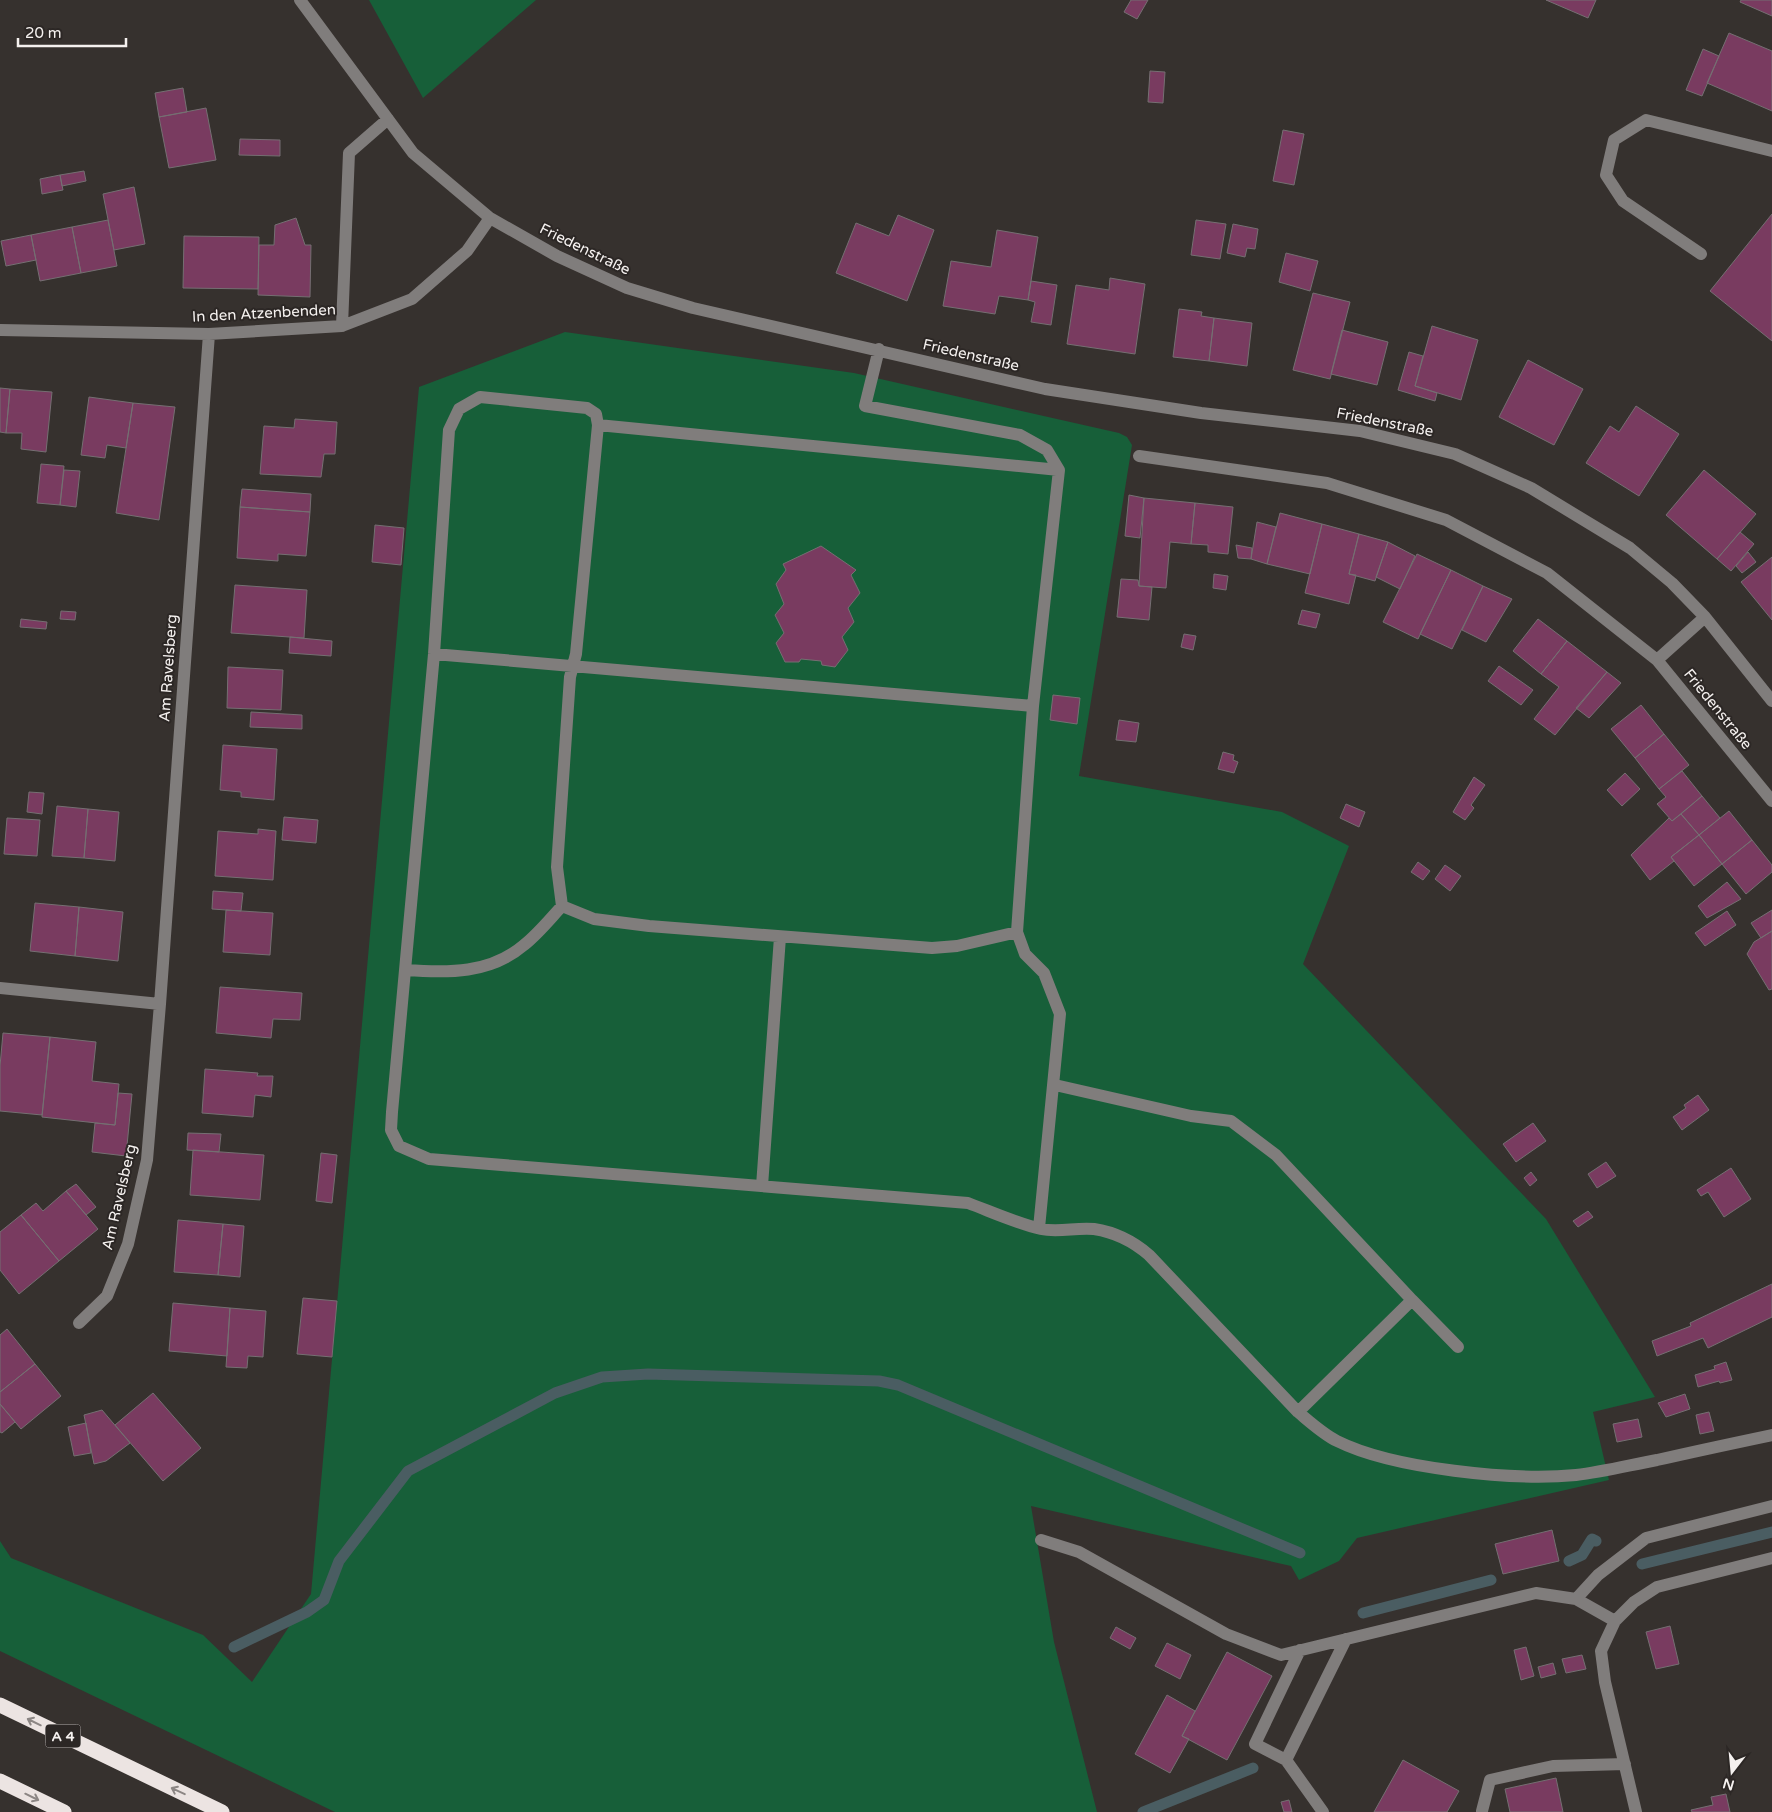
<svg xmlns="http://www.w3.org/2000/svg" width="1772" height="1812" viewBox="0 0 1772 1812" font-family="'Varela Round',sans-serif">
<rect width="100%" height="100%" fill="#36312e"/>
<!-- green -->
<path fill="#175f39" d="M369,0h167l-113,98z
M565,332l289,41 265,60 8,4 5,8 -53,331 203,36 67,34 -46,118 243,255 109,178 -62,15 16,68 -252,58 -18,23 -40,19 -8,-14 -260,-60 23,136 43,170h-762l-335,-161v-110l11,17 192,77 49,47 59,-88 108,-1207z"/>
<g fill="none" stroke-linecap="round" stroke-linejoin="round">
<!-- stream -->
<path stroke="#4a5d62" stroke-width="11" d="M1569,1561l13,-6 10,-16 4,2
M1642,1564l130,-32
M1363,1613l128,-33
M234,1647l73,-35 17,-12 15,-39 69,-90 147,-78 47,-16 46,-3 231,7 19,4 402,168
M1143,1812l110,-44"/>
</g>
<!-- building -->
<path fill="#793b60" stroke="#756f72" d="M1131,0h17l-11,19 -13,-7z
M1546,0h50l-8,18z
M1741,0h31v16l-32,-14z
M1729,33l43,18v60l-65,-28z
M1703,49l16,7 -17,40 -16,-6z
M1150,71l15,1 -2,31 -15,-1z
M183,88l4,24 -28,5 -4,-24z
M206,108l10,52 -47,8 -10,-51z
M1283,130l21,4 -10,51 -21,-4z
M240,139l40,1v16l-41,-1z
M84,171l2,10 -24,5 -2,-11z
M60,175l3,15 -21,4 -2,-15z
M134,187l11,57 -31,6 -11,-56z
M1772,214v127l-62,-50z
M898,215l36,15 -27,71 -71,-28 20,-50 33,13z
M296,218l9,27h6l-1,52 -52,-2 1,-50h15l1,-20z
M108,220l9,46 -36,7 -9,-46z
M1196,220l30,4 -6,35 -29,-4z
M1233,224l25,5 -3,20 -8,-1 -2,9 -18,-4z
M72,227l9,46 -41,8 -9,-46z
M997,230l41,7 -10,63 -29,-4 -4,18 -52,-8 8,-45 40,6z
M31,235l5,25 -30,6 -5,-25z
M184,236l75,1 -1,52 -75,-1z
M1286,253l32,8 -8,30 -31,-9z
M1110,278l35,6 -10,70 -68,-10 9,-59 33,5z
M1031,281l26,4 -6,40 -20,-3 4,-20 -7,-2z
M1313,293l37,9 -20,77 -37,-9z
M1179,309l23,3 -1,4 13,2 -5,43 -36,-4z
M1214,318l38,5 -5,43 -38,-5z
M1432,326l46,14 -17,60 -46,-14z
M1342,330l46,12 -11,43 -46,-11z
M1409,352l14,4 -8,30 22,7 -2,8 -37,-11z
M1528,360l55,29 -29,56 -55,-28z
M0,388l10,1 -4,44 -6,-1z
M10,389l42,3 -6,60 -25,-3 1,-16h-16z
M89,397l44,6 -7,45 -19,-3 -2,13 -24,-3z
M133,403l42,4 -16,113 -43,-7z
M1636,406l43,28 -40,62 -53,-33 24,-37 9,6z
M295,419l42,3 -2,32h-11l-3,23 -61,-3 4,-48 30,2z
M41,464l23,2 -4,39 -23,-2z
M64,470l16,1 -4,36 -16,-2z
M1704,470l52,44 -39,45 -51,-44z
M242,489l69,5 -1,18 -70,-5z
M1129,495l15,3 -4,40 -15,-2z
M1144,498l51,5 -4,41 -21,-2 -4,46 -27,-2z
M1195,503l38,4 -5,47 -20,-2v-7l-17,-1z
M240,507l70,5 -4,44 -28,-2v7l-41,-3z
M1280,513l42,11 -12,50 -43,-10z
M1257,522l19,5 -9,37 -16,-5z
M1322,524l37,10 -10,40 7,1 -7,29 -44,-11z
M375,525l29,3 -3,37 -29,-3z
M1740,532l14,12 -23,27 -14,-12z
M1359,534l29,8 -13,39 -26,-7z
M1388,542l27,14 -15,33 -24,-12z
M1236,545l16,3 -1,11 -13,-1z
M821,546l35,24 -5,5 9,18 -12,15 6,14 -12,15 6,13 -13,17 -13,-2 -1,-4 -20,-2 -2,3h-14l-9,-19 8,-10 -9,-18 9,-11 -8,-20 10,-14 -3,-6z
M1748,552l8,10 -14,11 -6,-7z
M1417,554l34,16 -33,69 -35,-17z
M1772,557v63l-31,-38z
M1451,570l32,16 -31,63 -32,-15z
M1214,574l14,2 -2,14 -13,-2z
M1121,579l17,1 1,6 13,1 -3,33 -32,-3z
M235,585l72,5 -3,48 -73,-5z
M1483,586l29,13 -26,43 -24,-12z
M1302,610l18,4 -4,14 -18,-4z
M61,611l15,1 -1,8 -15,-1z
M21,619l26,3 -1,7 -26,-2z
M1538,619l29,22 -26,33 -28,-23z
M1184,634l12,2 -3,14 -12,-3z
M290,637l42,4 -1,15 -42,-3z
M1567,641l40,31 -52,63 -21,-16 25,-32 -18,-13z
M1499,666l34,24 -12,15 -33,-24z
M228,667l55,3 -2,40 -54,-2z
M1607,672l14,11 -32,35 -13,-10z
M1053,695l27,3 -3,26 -27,-4z
M1641,705l23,29 -29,24 -24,-29z
M251,712l51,3v14l-52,-2z
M1119,720l20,3 -3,19 -20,-2z
M1664,734l25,31 -30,24 -24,-31z
M223,745l54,4 -3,51 -33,-3v-5l-21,-2z
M1223,752l11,3 -1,5 5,2 -4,11 -16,-4z
M1682,771l20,25 -30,25 -15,-17 9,-7 -7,-8z
M1625,773l15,16 -18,17 -15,-16z
M1474,777l11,8 -14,20 3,3 -9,12 -12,-8z
M29,792l15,1 -2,21 -15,-2z
M1702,796l18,22 -21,17 -18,-21z
M1346,804l19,8 -6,15 -19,-9z
M57,806l31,3 -4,49 -32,-2z
M88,809l31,3 -4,49 -31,-3z
M1729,811l23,29 -30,24 -23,-29z
M1681,814l18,21 -28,22 3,4 -24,19 -19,-25 38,-37 3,3z
M284,817l34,3 -2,23 -34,-3z
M7,818l33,2 -3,36 -33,-2z
M258,829l18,2 -3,49 -58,-4 3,-45 40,3z
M1699,835l23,29 -28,22 -23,-29z
M1752,840l20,25v7l-26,22 -24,-30z
M1418,862l12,9 -7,9 -12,-8z
M1445,865l16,11 -11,15 -15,-12z
M1727,882l14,17 -34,19 -9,-12z
M213,891l30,2 -2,18 -29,-2z
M35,903l44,4 -4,49 -45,-5z
M79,907l44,5 -5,49 -43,-5z
M226,910l47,3 -3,42 -47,-3z
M1772,910v21l-11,7 -10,-15z
M1727,911l9,14 -31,21 -10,-13z
M1772,931v58l-3,1 -22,-36 7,-12z
M220,987l82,6 -2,27 -27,-1 -2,19 -55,-5z
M3,1033l47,4 -8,78 -42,-4v-45z
M50,1037l46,5 -4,39 27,3 -4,41 -73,-8z
M205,1069l53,4 -1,3h16l-2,21 -16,-2 -2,22 -51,-4z
M118,1093l14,1 -6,62 -34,-4 3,-29 20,2z
M1698,1095l11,15 -27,20 -9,-13 13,-9 -2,-3z
M1533,1123l13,18 -30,21 -13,-18z
M188,1133l33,1 -2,18 -32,-2z
M193,1150l71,5 -4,45 -70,-5z
M321,1153l16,2 -5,48 -16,-2z
M1606,1162l10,14 -19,12 -9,-14z
M1731,1168l20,31 -27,18 -16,-25 -7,4 -4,-6z
M1531,1172l6,8 -7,6 -6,-8z
M76,1184l20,23 -10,8 -20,-24z
M66,1191l32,38 -39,32 -38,-46 15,-12 7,8z
M1588,1211l5,6 -15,10 -5,-6z
M21,1215l38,46 -40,33 -19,-24v-38z
M178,1220l45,4 -5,51 -44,-3z
M223,1224l21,2 -4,51 -22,-2z
M1772,1284v33l-64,31 -5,-10 -46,18 -5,-15 39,-15 -1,-3z
M303,1298l34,3 -5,56 -35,-3z
M173,1303l57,5 -3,48 -58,-5z
M230,1308l36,3 -3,46 -15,-1 -1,12 -21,-1z
M7,1329l28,35 -35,28v-57z
M1726,1362l6,18 -12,3 -1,-2 -21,6 -3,-12 20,-6 -1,-3z
M35,1364l26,32 -40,33 -21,-25v-12z
M153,1393l48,55 -38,33 -48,-56z
M1685,1394l5,15 -24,8 -8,-14z
M0,1404l15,18 -13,11 -2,-1z
M102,1410l28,33 -24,18 -12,3 -10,-49z
M1709,1412l5,19 -14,3 -4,-19z
M1638,1419l4,18 -25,5 -4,-18z
M86,1423l5,30 -17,3 -6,-29z
M1552,1530l7,31 -56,13 -8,-30z
M1670,1626l9,38 -23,5 -10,-37z
M1116,1627l20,11 -6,11 -20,-11z
M1167,1643l24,12 -11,24 -25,-13z
M1526,1647l8,29 -13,4 -7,-30z
M1227,1652l45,24 -45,84 -45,-24z
M1582,1655l4,14 -20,4 -4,-14z
M1553,1663l3,11 -15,4 -3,-11z
M1167,1695l28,16 -13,25 7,3 -19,34 -35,-19z
M1403,1760l56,31 -12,21h-73z
M1556,1778l7,34h-53l-5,-23z
M1726,1794l4,18h-38l-1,-2 22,-5 -2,-8z
M1289,1800l3,12h-8l-3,-10z"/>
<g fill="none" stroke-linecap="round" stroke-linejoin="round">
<!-- minor -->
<path stroke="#807d7c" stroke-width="12" d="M300,0l113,153 77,65 67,38 70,32 66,20 352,81 156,24 159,18 95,23 76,34 99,60 42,35 33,34 67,84
M1701,254l-78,-53 -17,-26 8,-35 32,-20 126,31
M342,326l7,-173 39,-34
M0,330l209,4 133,-8 70,-27 55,-48 23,-33
M879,349l-14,57 155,29 27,15 12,20 -26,236 -16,226 8,22 19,19 16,41 -21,214
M598,425l-22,229 -6,23 -13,190 5,39 32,13 55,7 283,22 25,-2 60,-14
M1139,456l188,27 119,37 101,53 110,87
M1059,470l-461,-45 -2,-11 -9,-6 -107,-11 -21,12 -10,21 -15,224 -42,458 -1,18 8,16 30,13 539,44c24,9 48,20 73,26 18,4 35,-2 53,0 20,3 40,13 55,26l149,157c12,10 25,22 39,29 56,28 177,40 239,34 27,-3 54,-10 81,-15 39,-9 77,-17 115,-25
M1705,617l-48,43 115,141
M434,654l599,52
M406,970c42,3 84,4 118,-25 14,-11 26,-26 38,-39
M0,988l160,16
M1055,1085l136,31 40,5 45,34 136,145 -114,112
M762,1186l18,-249
M1412,1300l46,47
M79,1323l28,-27 21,-52 19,-84 13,-156 49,-670
M1041,1540l38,12 147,82 55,21 255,-62 40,6 39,22
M1576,1599l22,-24 48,-37 126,-32
M1286,1760l-31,-16 45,-94
M1482,1811l8,-31 63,-14 72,-2
M1323,1812l-37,-52 60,-121
M1636,1812l-31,-130 -4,-31 14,-30 19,-19 23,-15 115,-29"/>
<!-- highway -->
<path stroke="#ece4e2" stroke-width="15" d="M0,1705l222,107
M0,1781l64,31"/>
</g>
<!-- one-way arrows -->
<defs><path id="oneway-shaft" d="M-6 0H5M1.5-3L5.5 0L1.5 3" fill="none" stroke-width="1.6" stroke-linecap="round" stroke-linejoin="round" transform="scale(1.25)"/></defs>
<g stroke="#8c8684">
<use href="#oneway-shaft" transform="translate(34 1722) rotate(-154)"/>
<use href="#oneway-shaft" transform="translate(178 1791) rotate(-155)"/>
<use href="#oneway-shaft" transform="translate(32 1797) rotate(26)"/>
</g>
<g text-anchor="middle" stroke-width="4" stroke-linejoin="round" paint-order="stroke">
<!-- shield labels -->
<rect fill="#2c2725" stroke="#b9b4b2" stroke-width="1" x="45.5" y="1724.5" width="35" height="23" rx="4"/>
<g font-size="14" font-weight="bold" fill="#f5f1ef">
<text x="63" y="1741">A 4</text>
</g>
<!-- street labels -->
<g font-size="15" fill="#f5f1ef" stroke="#2c2725">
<text transform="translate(585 249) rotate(26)" y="5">Friedenstraße</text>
<text transform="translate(264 313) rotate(-3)" y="5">In den Atzenbenden</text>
<text transform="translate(971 355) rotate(13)" y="5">Friedenstraße</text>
<text transform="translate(1385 422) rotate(11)" y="5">Friedenstraße</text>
<text transform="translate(168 668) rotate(-86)" y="5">Am Ravelsberg</text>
<text transform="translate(1718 709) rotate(51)" y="5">Friedenstraße</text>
<text transform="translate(119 1197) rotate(-77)" y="5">Am Ravelsberg</text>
</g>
</g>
<!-- north arrow -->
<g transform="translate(1732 1772) rotate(196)" stroke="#2c2725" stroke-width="4" paint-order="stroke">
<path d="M0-4L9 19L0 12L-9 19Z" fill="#f5f1ef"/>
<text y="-8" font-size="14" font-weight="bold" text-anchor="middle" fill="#f5f1ef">N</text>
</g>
<!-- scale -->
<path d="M18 38v8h108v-8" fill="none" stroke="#f5f1ef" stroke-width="2.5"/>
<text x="25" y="38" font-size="15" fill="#f5f1ef" stroke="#2c2725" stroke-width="4" paint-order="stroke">20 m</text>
</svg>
